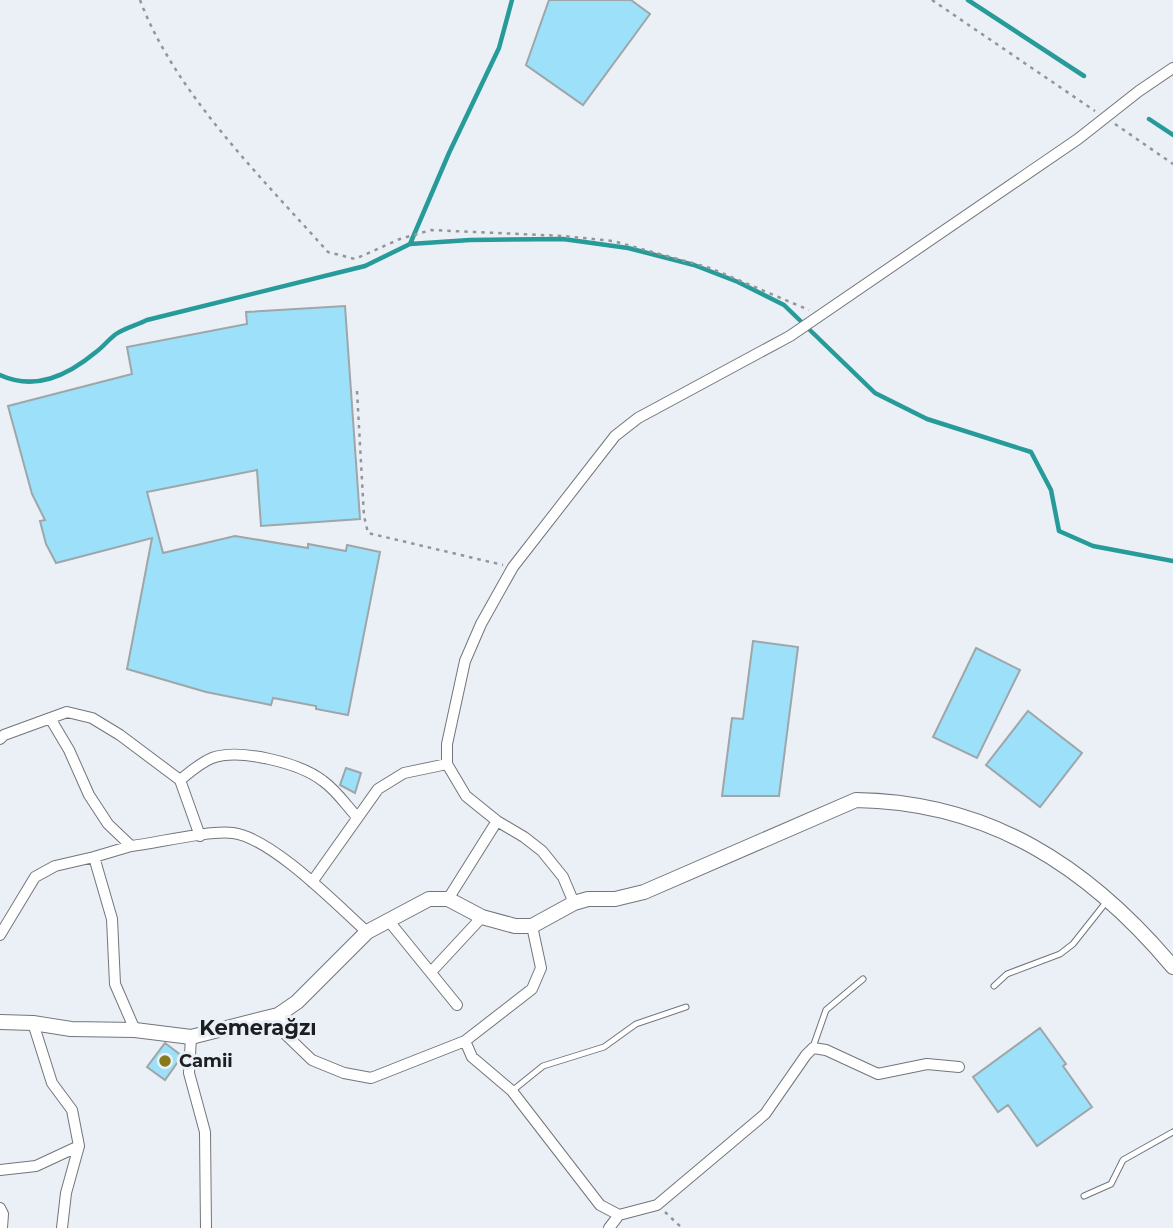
<svg xmlns="http://www.w3.org/2000/svg" width="1173" height="1228" viewBox="0 0 1173 1228" font-family="Montserrat,sans-serif">
<rect width="100%" height="100%" fill="#eaf0f6"/>
<g fill="none" stroke-linecap="round" stroke-linejoin="round">
<!-- stream -->
<path stroke="#279b99" stroke-width="4.5" d="M968,0l116,76
M1149,119l24,16
M410,244l39,-91 50,-105 13,-48
M0,375c35,16 67,1 96,-23 7,-5 13,-13 20,-18 9,-6 21,-9 31,-14l218,-54 45,-22 60,-4 93,-1 65,9 66,17 44,17 46,23 91,88 52,26 104,33 20,38 8,41 34,15 80,15"/>
</g>
<!-- building -->
<path fill="#9de0f9" stroke="#9ea6a9" stroke-width="2" d="M549,0h82l19,14 -67,91 -57,-40z
M345,306l15,213 -99,7 -4,-56 -110,22 16,61 72,-17 73,12v-4l38,7 1,-6 33,7 -32,163 -32,-6v-3l-43,-8 -2,7 -65,-13 -79,-23 25,-131 -96,25 -10,-19 -6,-23 5,-1 -13,-26 -24,-88 124,-32 -5,-27 120,-23 -1,-12z
M753,641l45,6 -19,149h-57l10,-78 11,1z
M976,648l44,22 -43,88 -44,-21z
M1028,711l54,42 -42,54 -54,-42z
M346,768l15,5 -6,20 -15,-8z
M1040,1028l26,36 -3,2 29,41 -55,39 -29,-41 -10,7 -25,-35z
M165,1043l17,13 -17,24 -18,-13z"/>
<g fill="none" stroke-linecap="round" stroke-linejoin="round">
<defs>
<path id="service" d="M994,986l13,-12 53,-20 13,-10 34,-43
M813,1047l13,-37 37,-31
M512,1091l31,-25 61,-19 32,-23 50,-17
M1084,1196l27,-12 12,-24 50,-28"/>
<path id="minor" d="M50,718l19,32 20,45 19,29 23,22c26,-3 78,-16 102,-13 39,5 104,72 134,99
M0,739l4,-4 63,-23 25,6 28,17 60,45 20,56
M180,780c10,-8 20,-17 32,-22 28,-10 88,5 111,23 13,9 23,24 34,36
M94,857l18,62 3,65 20,46
M312,882l66,-93 26,-16 43,-9
M448,899l49,-78
M574,903l-11,-26 -21,-26 -18,-14 -27,-16 -31,-25 -19,-32v-20l18,-83 16,-37 32,-57 102,-131 23,-18 152,-82 288,-197 61,-48 34,-23
M388,920l69,85
M532,926l9,42 -9,21 -67,52 7,16 40,34 88,114 19,10 38,-10 108,-91 41,-59 7,-7 13,2 52,24 49,-10 32,3
M0,935l35,-58 20,-11 39,-9 37,-11
M431,972l51,-55
M278,1015l8,20 26,25 32,13 27,5 94,-37
M191,1037l-2,36 16,59 1,96
M0,1170l36,-4 43,-20 -7,-36 -20,-27 -19,-60
M0,1208l3,6 -1,14
M62,1228l4,-35 13,-47
M609,1228l10,-13"/>
<path id="tertiary" d="M0,1022l33,1 38,6 64,1 56,7 87,-22 19,-13 70,-70 62,-33h19l34,18 33,9h17l42,-23 14,-4h27l29,-7 212,-92c134,2 233,67 317,167"/>
</defs>
<!-- service casing -->
<use href="#service" stroke="#72767c" stroke-width="7"/>
<!-- minor casing -->
<use href="#minor" stroke="#72767c" stroke-width="12"/>
<!-- tertiary casing -->
<use href="#tertiary" stroke="#72767c" stroke-width="16"/>
<!-- path -->
<path stroke="#92969b" stroke-width="2.5" stroke-dasharray="3.5 5" stroke-linecap="butt" d="M140,0c35,93 122,178 188,252l27,7 45,-20 31,-9 132,6 50,5 97,27 99,42
M932,0l163,111
M1115,124l58,40
M357,391l7,125 4,17 135,32
M665,1212l17,16"/>
<!-- service -->
<use href="#service" stroke="#fff" stroke-width="5"/>
<!-- minor -->
<use href="#minor" stroke="#fff" stroke-width="10"/>
<!-- tertiary -->
<use href="#tertiary" stroke="#fff" stroke-width="14"/>
</g>
<!-- markers -->
<circle fill="#88791d" stroke="#eaf0f6" stroke-width="2.5" cx="165" cy="1061" r="7"/>
<g text-anchor="middle" stroke-width="6" stroke-linejoin="round" paint-order="stroke">
<!-- poi labels -->
<g font-size="18" font-weight="bold" fill="#1c1e21" stroke="#eaf0f6" text-anchor="start">
<text x="179" y="1067">Camii</text>
</g>
<!-- quarter labels -->
<g font-size="21" font-weight="bold" fill="#1c1e21" stroke="#eaf0f6">
<text x="258" y="1035">Kemerağzı</text>
</g>
</g>
</svg>
